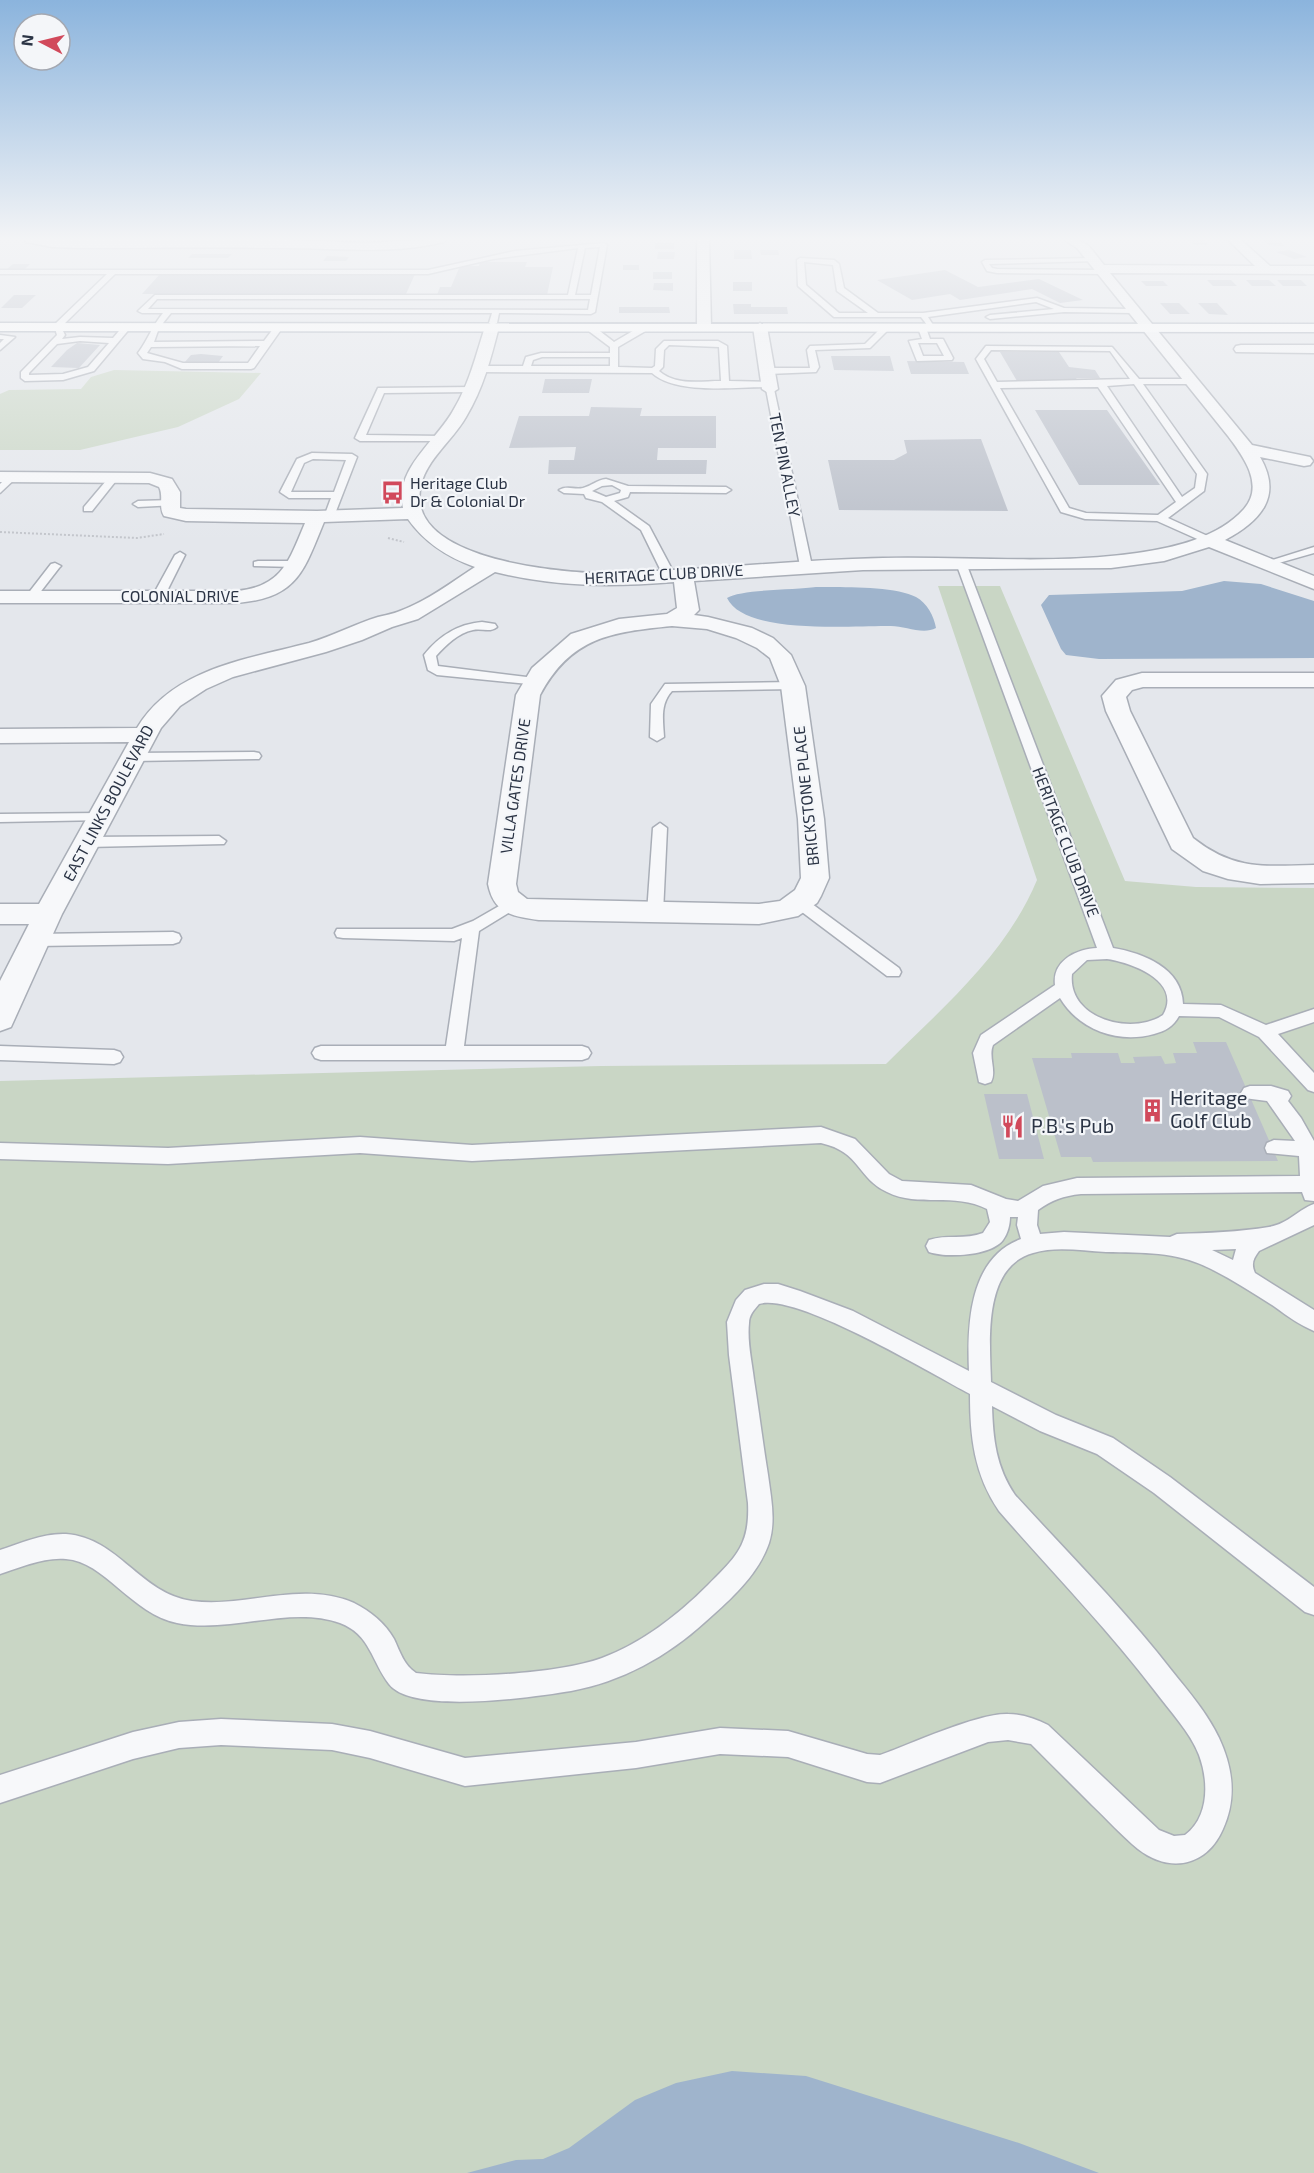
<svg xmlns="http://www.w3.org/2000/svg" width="1314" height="2173" viewBox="0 0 1314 2173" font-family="'Exo 2',sans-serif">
<rect width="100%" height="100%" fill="#e4e7ec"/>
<!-- green -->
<path fill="#c9d6c5" d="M114,370l147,3 -22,26 -61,28 -98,23h-80v-56l9,-4 72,-1 10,-12z
M938,586h62l125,295 71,6 118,1v1285h-1314v-1092l601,-15 285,-2c56,-56 120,-109 151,-184z"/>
<!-- water -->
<path fill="#9fb4cc" d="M1224,581l37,3 53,17v57l-215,1 -33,-4 -5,-6 -20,-44 8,-10 133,-4z
M816,587c24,0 80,-1 100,10 11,6 18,19 20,31 -13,7 -31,-2 -45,-2 -36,-1 -146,10 -164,-28 13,-9 70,-8 89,-11z
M732,2071l74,5 213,67 80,30h-632l49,-13 27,-1 26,-11 66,-48 41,-17z"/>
<!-- building -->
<path fill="#bbc0ca" d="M1187,239h15l7,6h-15z
M1262,239h15l8,7 -16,-1z
M655,243h19v6h-19z
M734,250h17l1,9h-18z
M760,250h18l1,5h-18z
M1289,250l18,7 -13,2 -18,-7z
M658,252h17l-1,7h-17z
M192,254h40l-4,4h-40z
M327,256l22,1 -3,4h-23z
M480,262h47l-2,5h28l-6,28h-110l3,-8h11l9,-21h19z
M13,264h17l-6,6 -17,-1z
M623,265h16v5h-16z
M945,270l33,17 61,-8 44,21 -23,3 -28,-14 -72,11 -10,-6 -38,6 -35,-20z
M653,272h19v7h-19z
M160,274h255l-9,20h-264z
M1207,280h24l6,6h-24z
M1246,280h23l7,6h-24z
M1277,280h24l6,6h-24z
M1141,281h22l5,5h-22z
M733,282h19v9h-19z
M654,283h19v8l-20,-1z
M14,295h22l-14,13h-21z
M1160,303h19l11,11h-20z
M1198,303h19l11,12 -19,-1z
M733,304h18v3h36l1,7h-54z
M619,307h50l1,6h-51z
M77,343l23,2 -21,23 -28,-1 16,-17z
M1000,352h59l10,15 26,3 5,8h-24l2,3h-61z
M191,355l10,-1 22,2 -5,7h-34z
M831,356h59l4,15 -60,-1z
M907,361l57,1 5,12h-58z
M545,379h47l-3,14h-47z
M591,407l51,1 -2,8h76v32h-58l-1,12h50l-1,14h-158l1,-14h25l2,-13 -67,1 10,-32h70z
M1035,410h72l53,75h-81z
M981,439l27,72 -169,-1 -11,-50h66l13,-7 -3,-13z
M1193,1042h33l52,119 -185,1 -2,-5h-30l-29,-99h40l-1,-5h47l3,10h14l-2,-6 28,-1 4,8 11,-1 -3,-10h24z
M984,1094h43l17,65h-45z"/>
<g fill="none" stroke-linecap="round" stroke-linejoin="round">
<defs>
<path id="lane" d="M604,243l3,2 -12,67 -4,2 -92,-1 -2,10 -4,2 -4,-2 3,-10h-321l-12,15 -5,14 110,-1 12,-16h6l1,2 -29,41 -3,1h-69l-17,-7 -22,-3 -5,-6c10,-13 14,-27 25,-40h-21l-4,-2 17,-16h413l10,-47 -85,11 -65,15h-313l-54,53 4,8 -3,4 18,-2 33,1 11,-13 7,2 -37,44 -31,9 -38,1 -4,-3v-6l36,-37 -3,-10 53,-51h-107v-4h428l87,-19zM600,247l-9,48h-16l10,-47zM157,299h433l-2,11 -440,-1zM80,341l29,2 -21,24 -25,7 -34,1v-2l28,-29zM260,346l-12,17h-65l-36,-10 4,-6z
M800,258l34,2 5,4 5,24 34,25h45l114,-15 27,10 68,1 4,2 -4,2 -68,-1 -74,7 -4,-2 4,-2 64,-6 -18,-7 -108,15 7,11 -4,2 -10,-13h-87l-36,-31 -1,-26zM804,262l29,3 4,26 31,22h-29l-33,-28z
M1094,258l2,3 -107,3 3,4 5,1 106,1 3,4 -109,-1 -10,-2 -5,-9 3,-2z
M586,325h6l22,17 29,-17h6v4l-31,18v20l34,1 3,-2 1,-17 8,-8h54l9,5 2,35 44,1 1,2 -4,2 4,3 38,177 -2,2 -4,1 -6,-3 -34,-177 3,-2c-32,0 -93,8 -117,-14l-173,-1 -4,-3 4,-3h44l3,-9 15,-4h69v-6l-24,-18zM669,345l50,2 2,34c-21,0 -45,5 -62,-10l4,-4 1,-17zM542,357h68v9h-79l2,-6z
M883,326l7,2 -20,20 -55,2 4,17 -3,5 -48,2 -4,-3 4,-3h42l-3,-18 3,-4 55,-2z
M922,326l4,2 4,11h13l10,19 -1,2 -35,1 -8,-20 13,-2 -4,-11zM918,343h19l7,13h-21z
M0,335l15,2 -15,13v-7l4,-4h-4z
M986,346l126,1 27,32h54v4l-3,1h-47l64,90 -3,17 -36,27 44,20v4h-8l-47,-21 -72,-2 -24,-7 -85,-153zM991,350l119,1 20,28 -133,3 -13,-23zM1134,384l63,90 -2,14 -13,9 -75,-111zM1098,387l78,115 -18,13 -72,-2 -17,-5 -69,-120z
M474,387v4l-3,1 -87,1 -18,42 76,1 3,1v4h-85l-5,-3 23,-50z
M312,453l40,1 5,3 -24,62 -9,-2 7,-19h-42l-9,-6 17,-33zM313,459l33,1 -12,32h-43l13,-29z
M9,475l8,2 -17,16v-9z
M111,475l8,2 -27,34h-8v-4z
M606,479l22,7 98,1 5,3 -5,3 -96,-1 -2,5 -14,4 35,25 26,49 -6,3 -6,-3 -22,-45 -39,-28 -16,-4 -2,-4 -20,-1 -5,-3c8,-5 15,0 24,-2 8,-2 14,-8 23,-9zM612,485l9,5 -1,3 -14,4 -14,-6 10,-5z
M172,500l4,1v4l-38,2 -5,-3 5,-3z
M1314,547v6l-46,13 -5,-3z
M180,552l5,3 -21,42 -6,3 -4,-1 -2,-2 23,-42z
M961,560l5,3 147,385c30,5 69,20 70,56l38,1 45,20 48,-16v13l-36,12 36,39v19l-6,-2 -49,-53 -40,-20 -40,-1c-6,11 -14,15 -25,18 -36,10 -75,-4 -94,-36l-67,47c-5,12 4,26 -2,37l-6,2 -6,-2 -6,-29 8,-18 74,-50c-3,-24 21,-36 42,-37l-141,-385zM1107,959c23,3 76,22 56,56 -31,21 -96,4 -91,-41l15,-14z
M258,561h37l5,3 -5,3 -41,-1v-4z
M55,563l6,3 -2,2 -24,31h-8v-4l24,-31z
M482,622l13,2 2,3c-7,6 -15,1 -24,3 -15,3 -27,15 -37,26l2,10 97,12 6,4 -2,3 -102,-10 -9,-5 -4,-15c15,-19 34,-31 58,-33z
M793,682l6,4 -2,3 -125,2c-12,13 -9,29 -8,46l-7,4 -7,-4 1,-33 14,-20z
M254,752l5,1 2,3 -2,3 -126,2 -7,-4 7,-4z
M100,813l5,1 2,3 -2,3 -105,2v-8z
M660,823l7,5 -4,85 -2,4h-12l-2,-4 6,-85z
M219,836l7,5 -2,3 -137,3 -7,-5 7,-5z
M799,897l5,1 95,70 2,4 -2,4h-12l-93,-70 -3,-4z
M513,898l8,5 -3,4 -39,24 -15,115h118l6,2 3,5 -3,5 -6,2h-261l-6,-2 -3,-5 3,-5 6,-2h125l16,-108 -8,3 -111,-3 -6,-1 -2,-4 2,-4h115l21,-8z
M173,932l6,2 2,4 -2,4 -6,2 -138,2 -6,-2 -2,-4 2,-4 6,-2z
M0,1046l114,4 6,2 3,5 -3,5 -6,2 -114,-4z
M1250,1086h21l17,5 3,5 -3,5 13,17 13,23v60l-9,-1 -3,-8 -221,2c-18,2 -29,6 -43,16l-1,15 3,9 24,-2 106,5 7,-3c31,-1 62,-2 92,-7 19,-3 30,-18 45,-23v21l-55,26c-6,8 -8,13 -4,22l59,37v21c-14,-6 -27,-15 -39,-24 -22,-14 -43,-28 -66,-39 -34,-17 -66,-15 -103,-16 -24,-1 -49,-6 -73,1 -51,14 -43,90 -42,129l65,33 57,23 57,39 144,110v28l-9,-3 -151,-119 -57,-39 -57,-23 -48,-25c1,33 4,61 23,89 53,58 109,114 157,176 17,21 35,42 47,67 14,30 18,60 4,91 -16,37 -53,45 -85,20 -16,-13 -31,-30 -46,-44 -20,-20 -41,-41 -61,-61l-23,-4 -20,2 -108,41 -13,-1 -79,-25 -68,-3 -84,14 -171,18 -95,-28 -38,-8 -111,-5 -42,3 -46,11 -133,44v-28l133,-43 46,-10 42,-3 111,5 38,7 95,27 171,-16 84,-14 68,3 79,23 13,1c31,-11 98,-42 128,-41 14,0 28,5 40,11l111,105 15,6 11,-1c24,-18 24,-53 14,-80 -9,-23 -29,-44 -44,-64 -48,-63 -104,-120 -156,-180 -25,-37 -29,-74 -29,-117 -38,-20 -174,-102 -211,-90 -5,6 -10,11 -10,19 -2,19 3,39 5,57 5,32 9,64 14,95 3,23 8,46 1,68 -11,32 -39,57 -64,79 -37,34 -84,60 -134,69 -37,6 -159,24 -182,-7 -17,-22 -19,-50 -49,-61 -50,-18 -110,11 -163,0 -45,-9 -73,-62 -111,-64 -22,-2 -45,8 -66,15v-24c21,-7 44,-17 66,-16 53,4 73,59 126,67 55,7 109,-21 162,2 16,8 31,20 40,36 6,13 10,26 22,34 47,6 142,1 186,-15 40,-15 76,-43 106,-73 28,-28 42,-40 40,-82l-19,-148 -2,-33 9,-22 9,-10 19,-6h14l22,7 53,20 116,60c-2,-46 0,-113 52,-132l-4,-14 1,-8h-8c0,7 -2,16 -7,23 -12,16 -57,18 -74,12l-3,-6 3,-6c17,-6 37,0 54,-7l7,-11 -3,-13c-33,-17 -68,-1 -100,-17 -30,-14 -26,-40 -66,-49l-349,18 -112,-8 -192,11 -168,-5v-16l168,5 192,-11 112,8 349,-18 34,12 34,35 13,7 69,4 35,14 12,2 25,-15 34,-8 223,-2 -1,-20 -32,-3 -2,-5 2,-5 7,-3 21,1 -28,-40 -23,-3 -3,-5 3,-5zM1236,1249l-3,11 -21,-10z"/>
<path id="street" d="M24,239l265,1 76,3 81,-4 -2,3c-53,13 -105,6 -159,6 -69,-1 -137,0 -206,0l-27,-1 -26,-5z
M697,239h12l2,88 -7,4 -7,-4z
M1063,239c26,0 26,8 41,26l151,1 -28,-27h13l30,27h44v8l-204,-1 142,172 58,12 3,4 -3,4 -6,1 -44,-9c23,39 1,64 -35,83l89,36v13l-105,-42 -45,14 -53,7 -248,2 -169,11 5,29 -5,5 14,2 44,11 21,10 18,17 14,31 19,133 5,59 -8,18 -4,7 -19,13 -39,8 -220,-4c-27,-4 -45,-6 -51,-36l28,-189 16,-27 39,-34 48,-15 48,-5 10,-6 -3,-26c-61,5 -120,5 -179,-10l-77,47 -26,8 -30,13 -36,12 -93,25 -27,12 -26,17 -19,22 -99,186 -51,113 -11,4v-50l29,-57h-29v-20h39l90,-162 -129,1v-14l137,-1c36,-60 111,-69 172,-85 24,-7 46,-19 69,-26 7,-2 15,-3 22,-6 27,-10 52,-29 75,-44 -28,-10 -50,-24 -67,-48l-84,3c-21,51 -27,76 -88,81h-236v-12h236c46,-4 53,-30 69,-68l-119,-2 -22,-5c-6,-9 0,-20 -5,-29l-10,-4 -149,-1v-10l150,1 22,6 8,13v16l6,1 131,2 86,-3c-9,-40 34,-67 51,-99 15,-25 22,-54 31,-82l7,-4 7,4c-8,31 -16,62 -33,90 -13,23 -39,42 -45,68 -18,72 127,86 172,88 96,-1 192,-13 290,-15 84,-2 170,7 254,-5 36,-5 81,-15 107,-44 21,-24 -1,-53 -16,-73l-151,-188zM672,626l35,3 29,9 21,10 13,10 11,28 17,133 3,59 -6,12 -15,11 -21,3 -232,-5 -9,-7 -2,-8 24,-189c31,-58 71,-63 132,-69z
M760,323l7,4 11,62 -8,5 -8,-5 -9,-62z
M1241,345h73v8l-78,-1 -2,-3 2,-3z
M1142,673h172v14h-171l-11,3 -6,7 4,14 63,127c42,33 71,28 121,27v18l-54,1 -32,-5 -25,-8 -31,-22 -66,-138 -4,-15 14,-16z"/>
<path id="primary" d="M0,323l1314,1v8l-1314,-1z"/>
</defs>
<!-- lane casing -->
<use href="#lane" stroke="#a9aeb7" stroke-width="3"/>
<!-- street casing -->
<use href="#street" stroke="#a9aeb7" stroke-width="3"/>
<!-- primary casing -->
<use href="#primary" stroke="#a3abb8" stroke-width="3"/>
<!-- path -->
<path stroke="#c2c5cb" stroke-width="2" stroke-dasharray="2 2" stroke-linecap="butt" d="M0,532l137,6 27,-4
M388,538l16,4"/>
<!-- lane -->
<use href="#lane" fill="#f7f8fa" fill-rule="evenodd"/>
<!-- street -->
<use href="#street" fill="#f7f8fa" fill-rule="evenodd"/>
<!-- primary -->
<use href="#primary" fill="#fff" fill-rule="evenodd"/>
</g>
<!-- sky -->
<linearGradient id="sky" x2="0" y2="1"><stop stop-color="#8bb4dd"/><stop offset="0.44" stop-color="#f3f4f6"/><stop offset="1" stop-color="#f3f4f6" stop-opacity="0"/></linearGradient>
<rect width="1314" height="543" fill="url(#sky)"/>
<!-- icons -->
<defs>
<symbol id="bus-bare" viewBox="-9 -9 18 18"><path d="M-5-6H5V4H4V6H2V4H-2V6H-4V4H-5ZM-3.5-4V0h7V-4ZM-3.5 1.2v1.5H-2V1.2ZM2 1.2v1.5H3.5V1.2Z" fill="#d1495b" stroke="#f4f6f9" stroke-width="2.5" paint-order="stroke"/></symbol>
<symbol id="building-bare" viewBox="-9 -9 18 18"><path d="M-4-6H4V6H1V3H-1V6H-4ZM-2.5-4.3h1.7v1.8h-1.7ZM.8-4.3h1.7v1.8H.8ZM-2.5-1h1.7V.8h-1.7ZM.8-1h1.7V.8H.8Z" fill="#d1495b" stroke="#f4f6f9" stroke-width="2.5" paint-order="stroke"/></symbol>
<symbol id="restaurant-bare" viewBox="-9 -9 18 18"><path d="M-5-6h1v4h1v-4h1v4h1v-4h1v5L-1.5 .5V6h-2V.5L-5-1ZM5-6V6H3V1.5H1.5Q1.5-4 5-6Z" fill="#d1495b" stroke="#f4f6f9" stroke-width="2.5" paint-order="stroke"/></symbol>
</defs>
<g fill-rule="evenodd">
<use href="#bus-bare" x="376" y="476" width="33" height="33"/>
<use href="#building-bare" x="1136" y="1094" width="33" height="33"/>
<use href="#restaurant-bare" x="996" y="1110" width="33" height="33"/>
</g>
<g text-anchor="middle" stroke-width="4.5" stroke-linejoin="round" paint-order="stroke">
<!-- far-street labels -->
<g font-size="16" fill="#2b3445" stroke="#f4f6f9">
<text transform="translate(785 465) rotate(79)" y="6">TEN PIN ALLEY</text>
<text transform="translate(664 574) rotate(-3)" y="6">HERITAGE CLUB DRIVE</text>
<text x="180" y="602">COLONIAL DRIVE</text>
<text transform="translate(515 786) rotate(-82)" y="6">VILLA GATES DRIVE</text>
<text transform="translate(806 796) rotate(-96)" y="6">BRICKSTONE PLACE</text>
<text transform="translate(108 803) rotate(-62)" y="6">EAST LINKS BOULEVARD</text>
<text transform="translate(1066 842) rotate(69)" y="6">HERITAGE CLUB DRIVE</text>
</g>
<!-- far-poi labels -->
<g font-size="16" fill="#2b3445" stroke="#f4f6f9" text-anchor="start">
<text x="410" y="489">Heritage Club<tspan x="410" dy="18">Dr &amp; Colonial Dr</tspan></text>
</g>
<!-- poi labels -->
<g font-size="20" fill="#2b3445" stroke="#f4f6f9" text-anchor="start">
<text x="1170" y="1105">Heritage<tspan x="1170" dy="23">Golf Club</tspan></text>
<text x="1031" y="1133">P.B.'s Pub</text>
</g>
</g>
<!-- north arrow -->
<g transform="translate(42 42) rotate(277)"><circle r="28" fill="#f4f6f9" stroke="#a4a8b1" stroke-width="1.5"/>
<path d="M0-4.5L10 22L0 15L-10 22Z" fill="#d1495b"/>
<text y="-9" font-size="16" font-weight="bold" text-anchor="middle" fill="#2b3445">N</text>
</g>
</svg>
